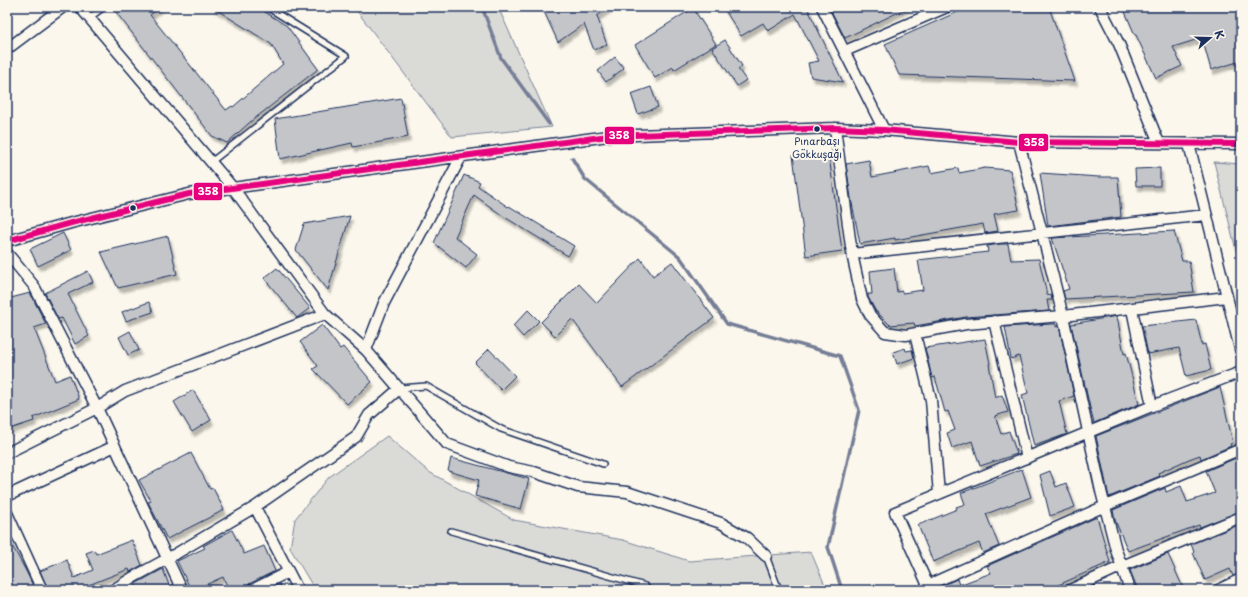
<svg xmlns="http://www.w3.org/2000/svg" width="1248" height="597" viewBox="0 0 1248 597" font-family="'Playpen Sans',sans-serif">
<defs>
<filter id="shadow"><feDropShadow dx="2.5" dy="4.5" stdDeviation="1" flood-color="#0004"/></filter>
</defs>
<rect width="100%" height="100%" fill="#fbf7ec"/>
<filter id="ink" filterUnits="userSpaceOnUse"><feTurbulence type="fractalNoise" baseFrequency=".025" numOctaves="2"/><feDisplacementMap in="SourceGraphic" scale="8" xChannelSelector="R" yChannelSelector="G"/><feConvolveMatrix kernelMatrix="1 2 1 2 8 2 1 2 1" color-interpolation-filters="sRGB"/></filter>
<g filter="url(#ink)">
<!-- green -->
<path fill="#dadad7" stroke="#7a849a" d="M354,7h144l54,120 -100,10z
M1214,162l27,2v106z
M387,436l42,36 85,48 109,20 66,21 122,-9 16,38h-512l-25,-42 5,-29 34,-42z"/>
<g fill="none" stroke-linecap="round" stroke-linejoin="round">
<!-- stream -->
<path stroke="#747e96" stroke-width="3.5" d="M482,7l19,51 48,66
M572,158l13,21 95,78 47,67 113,32 19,54 -31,137 14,43"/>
</g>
<!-- building -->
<path fill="#c3c5c9" stroke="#1b2f5e" filter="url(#shadow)" d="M120,7h40l-10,8 76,95 6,-4 1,1 50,-43 -12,-20 -59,-37h45l30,19 31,43 -69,54 -22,20 -15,-7 -97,-125z
M542,7h68l-13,9 10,29 -13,5 -10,-26 -26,18z
M723,7h84l36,75 -32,-5 -3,-14 11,-2 -24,-47 -27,17 -5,-8 -22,13z
M829,7h80l-64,31z
M969,7h80l26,74 -176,-6 -14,-31z
M1123,7h118v54l-30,9 -9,-32 -29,9 9,19 -26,12 -20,-43h-1z
M693,8l23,36 -42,26 -1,-3 -18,11 -20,-33z
M725,40l17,26 -4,3 8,11 -9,6 -25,-38z
M615,57l9,11 -18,14 -8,-11z
M651,87l7,20 -20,7 -7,-20z
M401,98l7,39 -55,10 -1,-4 -72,16 -5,-40z
M793,155l36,1 13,95 -36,5z
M869,160l3,17 57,-11 2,7 27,-5 1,5 26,-5 25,2 9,40 -25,4 4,17 -13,2 -2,-9 -88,16v-2l-35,6 -9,-46 -5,-34z
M1160,168v18h-24l-1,-17z
M1040,173l59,4h19l3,40 -73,9z
M464,175l16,7 -2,4 30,21 1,-1 65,40 -6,10 -65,-40 -29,-21 -19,42 22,17 -11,14 -32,-25z
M350,216l-22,74 -32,-40 8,-26z
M1174,231l8,30h7l5,31 -129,7 -2,-8 6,-2 -17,-51z
M63,233l8,17 -33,16 -8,-17z
M168,236l9,38 -59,14 -17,-36z
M1000,244h8l3,16 28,-1 8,36 4,-1 1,6h-5l2,11 -83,6 -51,9 -1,-3 -24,2 -15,-15 -7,-13v-3h4l-2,-23 24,-3 3,24 5,-1v2l21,-3 -5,-30 70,-8 -1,-6z
M640,258l13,18 19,-14 42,56 -92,69 -50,-68 -17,17 -14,-14 38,-38 18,19z
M277,268l33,40 -12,9 -1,1 -33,-40z
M88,271l5,11 -25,12 21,42 -14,8 -13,-26 -4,1 -13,-26z
M30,293l16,31 -12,4 21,53 15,-6 9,24 -46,19 1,3 -27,9v-131z
M149,302l4,10 -27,9 -4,-9z
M528,310l11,11 -16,16 -10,-11z
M1117,316l7,38 2,-1 13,51 -45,19 -3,-11 -20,-88z
M1196,320l6,25 3,-1 6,26 -25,6 -7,-28 -31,6 -6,-28z
M1051,324h5v3l3,-1 15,70 -15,5 8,33 -33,12 -12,-51 6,-2 -9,-37 -8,3 -6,-32z
M322,325l18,24 3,-2 29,35 -25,22 -34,-35 5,-3 -18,-24z
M130,331l9,19 -11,5 -9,-18z
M985,339l5,25h-1l6,34 7,-3 6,17 -13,4 6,18 8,-3 8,23 -37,12 -8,-25 -20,7 -5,-15 8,-3 -7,-19 -3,1 -10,-35 -3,1 -7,-30z
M905,348l1,3 6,-1 2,8 -17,6 -4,-12z
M489,349l26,27 -14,14 -26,-27z
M1220,387l13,56 -3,1 1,2 -30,13 -1,-4 -11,4 -31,14 2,3 -51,21 -13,-61z
M193,390l18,30 -19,12 -18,-30z
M191,453l19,36 3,-1 11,22 -57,29 -19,-37 3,-1 -12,-21z
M451,458l78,21 -8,30 -46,-13 4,-16 -31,-9z
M1236,458l5,14v39l-41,16 -1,-2 -71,26 -13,-31 -2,-10 52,-22 1,4 15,-6 6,16 28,-9 -9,-22z
M1022,469l9,28 -45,17 13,32 -16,7 -4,-10 -46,19 -15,-37 39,-16 -1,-2 9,-3 -4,-11z
M1050,471l6,16 10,-4 9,24 -25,9 -10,-41z
M1097,517l13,45 -63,28h-111v-2l21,-9 2,6 32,-12 -4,-7z
M1241,524v49l-8,3 -3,-7 -25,11 -12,-27 1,-1 -3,-8z
M232,530l12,24 20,-8 11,25 -26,13 -3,6h-17l-6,-13 -29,13h-3l-14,-29 28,-13 -2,-2z
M7,536l20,37 8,17h-26l-2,-5z
M132,540l10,25 -12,7 -1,-3 -43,17 1,4h-39l-8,-19 27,-11 7,18 19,-8 -7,-17 8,-3 2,4z
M1168,554l16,36h-46l-8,-20z
M163,569l7,19 -5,2h-28l-2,-6z
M280,584l2,6h-15z"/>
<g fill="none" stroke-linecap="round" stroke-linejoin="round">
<defs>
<path id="service" d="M89,18l15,-11
M211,162l135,-106 -79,-49
M400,388l26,-2 75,43 102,35
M451,531l194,55 3,4
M766,556l13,34"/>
<path id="minor" d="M80,7l153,181 92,126 41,36 81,94 62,23 25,5 44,15 49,5 94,31 26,15 19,18
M822,7l62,123
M1100,7l19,37 40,99
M7,49l56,-42
M845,51l102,-44
M835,128l17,126 10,45 8,16 15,17 21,3 60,-11 97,-8 164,-19
M1019,142l44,174 38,175 15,59 14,40
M1189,144l52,209
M7,241l64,-18 118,-29 419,-58 227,-8 49,2 135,12 222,2
M7,253l27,33 63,122 85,182
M852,254l354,-39
M1132,309l20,97
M994,321l33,137
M915,334l16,66 8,94
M366,350l18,-47 77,-146
M7,453l90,-45 28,-17 200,-77
M7,496l108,-50
M255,507l43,83
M7,513l35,77
M928,585l177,-79 136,-57
M113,590l19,-12 35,-19 88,-52 101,-70 13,-22 30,-26
M252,590l36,-18
M930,590l-35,-78 257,-106 89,-34
M1070,590l52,-24 119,-49
M1218,590l23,-11"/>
</defs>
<!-- service casing -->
<use href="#service" stroke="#1b2f5e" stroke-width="8"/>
<!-- minor casing -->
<use href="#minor" stroke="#1b2f5e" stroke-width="13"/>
<!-- service -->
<use href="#service" stroke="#fbf7ec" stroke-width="5"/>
<!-- minor -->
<use href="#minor" stroke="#fbf7ec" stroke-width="10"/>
<defs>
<path id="bus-1" d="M7,241l64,-18 118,-29 419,-58 227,-8 49,2 135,12 222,2"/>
</defs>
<!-- bus-1 casing -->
<use href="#bus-1" stroke="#fbf7ec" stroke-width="9"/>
<!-- bus-1 -->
<use href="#bus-1" stroke="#e5007d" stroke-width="6"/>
</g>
</g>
<!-- markers -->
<g fill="#1b2f5e" stroke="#fbf7ec" stroke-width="1.5">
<circle cx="817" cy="129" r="3.5"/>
<circle cx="133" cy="208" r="3.5"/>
</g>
<g text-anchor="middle" stroke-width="4" stroke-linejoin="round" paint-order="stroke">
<!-- bus labels -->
<g font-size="10" fill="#1b2f5e" stroke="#fbf7ec">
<text x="817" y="145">Pınarbaşı<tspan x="817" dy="13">Gökkuşağı</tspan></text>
</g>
</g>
<g stroke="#fbf7ec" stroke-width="1.5">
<rect x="604" y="126" width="31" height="19" rx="4" fill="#e5007d"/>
<rect x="1018" y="133" width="31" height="19" rx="4" fill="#e5007d"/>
<rect x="193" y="182" width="30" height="19" rx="4" fill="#e5007d"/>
</g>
<g font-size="11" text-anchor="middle" font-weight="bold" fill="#fff">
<text x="619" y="139">358</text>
<text x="1034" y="146">358</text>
<text x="208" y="195">358</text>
</g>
<!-- margin -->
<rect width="1248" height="597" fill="none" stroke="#fbf7ec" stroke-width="24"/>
<rect x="12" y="12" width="1224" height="573" fill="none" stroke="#1b2f5e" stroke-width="1.5" filter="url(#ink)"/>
<!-- north arrow -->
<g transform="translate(1210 38) rotate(70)" stroke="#fbf7ec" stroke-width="3" paint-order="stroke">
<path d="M0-3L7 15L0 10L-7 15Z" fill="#1b2f5e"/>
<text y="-6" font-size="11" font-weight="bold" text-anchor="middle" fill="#1b2f5e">K</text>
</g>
</svg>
